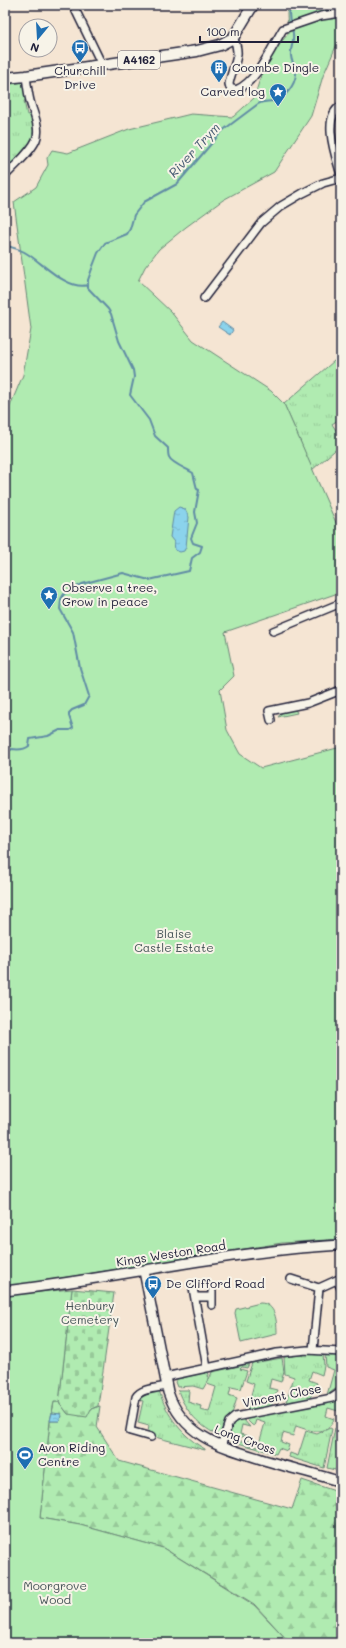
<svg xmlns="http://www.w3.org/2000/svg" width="346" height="1648" viewBox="0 0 346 1648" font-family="Mali,sans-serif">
<defs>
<pattern id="grass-tufts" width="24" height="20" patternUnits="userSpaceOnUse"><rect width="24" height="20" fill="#b0ebb1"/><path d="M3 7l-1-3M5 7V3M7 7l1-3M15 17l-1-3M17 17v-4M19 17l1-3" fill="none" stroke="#97c999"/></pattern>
<pattern id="forest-firs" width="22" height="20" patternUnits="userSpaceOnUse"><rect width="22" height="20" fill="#b0ebb1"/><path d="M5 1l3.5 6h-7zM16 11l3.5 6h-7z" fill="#97c999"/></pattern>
<pattern id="cemetery-stones" width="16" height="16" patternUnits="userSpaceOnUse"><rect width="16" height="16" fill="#b0ebb1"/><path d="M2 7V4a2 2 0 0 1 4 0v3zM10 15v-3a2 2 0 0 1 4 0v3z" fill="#97c999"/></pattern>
<pattern id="water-ripples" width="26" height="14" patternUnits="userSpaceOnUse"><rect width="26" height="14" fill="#8bd3ec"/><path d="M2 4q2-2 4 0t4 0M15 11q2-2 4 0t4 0" fill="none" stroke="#78b5cb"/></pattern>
</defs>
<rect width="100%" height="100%" fill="#f5e5d3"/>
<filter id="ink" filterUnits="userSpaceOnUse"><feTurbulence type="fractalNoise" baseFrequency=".025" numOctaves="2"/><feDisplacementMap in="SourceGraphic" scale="8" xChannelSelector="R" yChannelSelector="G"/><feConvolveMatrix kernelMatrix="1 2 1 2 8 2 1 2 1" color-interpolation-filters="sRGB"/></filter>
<g filter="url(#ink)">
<!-- grass -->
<path fill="url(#grass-tufts)" stroke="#698676" d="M24,82l3,18 -3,1 3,14 3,-1c9,30 -1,37 -23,55l-2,-1v-83z
M341,355v63l-9,6 9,14v7l-29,25 29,66 -57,-132z
M295,709l2,4 -19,4 5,-6z
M260,1303c16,0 17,19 17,31l-36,9 -6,-30 1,-4z
M309,1354h14l1,12 -2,9 -10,-4 -3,9 8,3c-7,21 -10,16 -31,19l8,-25 -9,-3 -1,-17z
M325,1354l16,2v29l-14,10 7,-25 -8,-3z
M282,1358l2,14 -3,10 -10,-3 -2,9 8,2 -5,14 -2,2 -23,4 7,-26 -8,-3 6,-18z
M249,1364l-2,4 -5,-1 -2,2 7,2 -6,18 -10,-2 -2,8 8,3 -5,16 -7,7 -5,15c-19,-8 -36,-26 -42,-46h11l-1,12 13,4 -1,4 9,2 7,-25 -9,-3 5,-12z
M207,1372l2,2 -2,8 -4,7 -10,-3 -16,1 -2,-5 2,-3z
M159,1390c7,25 24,47 46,59v1l-54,-14 1,-2 -4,-2 1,-6 -11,-3 5,-22 -5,-1 4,-6z
M341,1401l-3,10 -10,-3 -2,8 8,3c-7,18 -24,12 -38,7l-3,10 -10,-3 -2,9 8,3 -2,6 -8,-3 -3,6 -45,-13h19l-1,4 9,2 7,-24 -9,-3 -2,6 -2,-1 -7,-7z
M243,1419l7,8 -8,-2 -2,9 8,2 -20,3 6,-16z
M330,1428l2,1 -8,39 -35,-11 1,-4 8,3 8,-25 11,3z
M335,1428l6,2 -2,35 -4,5 -8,-2z"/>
<!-- forest -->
<path fill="url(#forest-firs)" stroke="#698676" d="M54,1402h5l9,12 23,-5 9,-3 -3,21 22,34 173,48 10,-29 39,13v150h-51l-36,-39 -91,-56 -83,-23 -40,-7 10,-97h10l1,-7 -9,-1z"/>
<!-- cemetery -->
<path fill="url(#cemetery-stones)" stroke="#698676" d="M72,1289l42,4 -16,113 -7,3 -4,8 -19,-3 -9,-12z"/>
<!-- park -->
<path fill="#b0ebb1" stroke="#698676" d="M288,5h53v34l-4,5 -14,32 -12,40 -37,56 -51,28 -37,27 -27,22 -14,18 -7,14 33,31 22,28 78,51 13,13 57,130v58l-116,40 9,44 -14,14 7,40 13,24 21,14 80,-21v492l-59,4 -277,44v-869l18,-43 8,-46 -17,-127 22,-15 12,-22 -1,-7 5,-8 16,3 61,-24 62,-15 42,3 21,-19 10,-32 11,-17 13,-15 -1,-20z
M72,1289l-13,113h-5l-4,19 -10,97 40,7 83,23 91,57 36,38h-285v-348z"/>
<!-- water -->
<path fill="url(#water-ripples)" stroke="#618ca5" d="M222,322l11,8 -3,5 -12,-8z
M179,507l6,2 4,8 -3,30 -2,4 -4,1 -5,-2 -1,-8 -4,-5 4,-26z
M52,1413l9,1 -1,7h-10z"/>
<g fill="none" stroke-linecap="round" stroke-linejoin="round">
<!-- stream -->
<path stroke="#618ca5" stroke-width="2" d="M290,24l-1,-11 3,-8
M5,245c7,3 15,4 21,8 17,10 41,38 62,32
M5,754l7,-5c7,1 12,1 17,-3l1,-7 18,-3 12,-6h10l3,-2 -4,-12v-3l3,-3 12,-5 5,-9 -9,-28 -7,-36 -13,-23 1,-10 3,-5 18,-10 41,-11 26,7 40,-9 3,-13 8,-6 2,-6 -9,-3 -2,-5 6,-15 -2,-11 4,-22 -2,-1 -4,-16c-6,-4 -22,-10 -24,-16 -1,-2 -1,-7 -1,-9l-13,-12 -6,-16 -19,-25 4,-18 -1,-7 -14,-29 -8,-27 -3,-5 -20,-21v-8l5,-14 5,-13 7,-10 22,-9 3,-5 4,-14 10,-13 33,-18 45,-53 36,-27c5,-3 9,-2 15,-3 12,-2 22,-16 23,-27 1,-7 -5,-12 -5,-18 -1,-13 5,-13 1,-28"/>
<defs>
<path id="street" d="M73,5l29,60
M233,38c10,17 -1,28 -4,46l1,4 6,2c21,-8 36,-43 47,-61l38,-13 20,-3
M341,106c-20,11 -5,51 0,69
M5,171l3,2c9,-10 23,-21 28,-33 5,-12 -3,-27 -6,-39 -2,-8 -3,-17 -4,-25
M204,298l57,-75 20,-17 22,-13 20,-10 18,-5
M273,631l68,-28
M271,720l-2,-9 39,-8 33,-13
M291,1279l28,9 22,-10
M337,1280l4,8
M193,1288l14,80
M195,1297h17
M212,1305v-13
M313,1350l6,-62
M165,1377l112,-24 30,-3 34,2
M151,1437l-21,-6 6,-34c5,-9 22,-9 31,-11
M221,1446l8,-24 6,-5 97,-19 9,-6"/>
<path id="secondary" d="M144,1271l24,121c14,43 51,54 90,66 27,9 56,15 83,24
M5,1291c112,-13 223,-40 336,-46"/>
<path id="primary" d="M5,78l21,-2 171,-25 23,-6 13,-7 20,-33"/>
</defs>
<!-- street casing -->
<use href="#street" stroke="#22223b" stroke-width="10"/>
<!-- secondary casing -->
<use href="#secondary" stroke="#22223b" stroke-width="12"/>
<!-- primary casing -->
<use href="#primary" stroke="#22223b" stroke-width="13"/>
<!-- street -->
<use href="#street" stroke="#f7f3e8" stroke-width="7"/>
<!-- secondary -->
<use href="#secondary" stroke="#f7f3e8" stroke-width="9"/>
<!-- primary -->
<use href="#primary" stroke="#f7f3e8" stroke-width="10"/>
</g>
</g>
<!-- icons -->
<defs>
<symbol id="bus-pin" viewBox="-11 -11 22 30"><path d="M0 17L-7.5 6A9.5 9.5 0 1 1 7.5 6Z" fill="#1f6fb2" stroke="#f7f3e8"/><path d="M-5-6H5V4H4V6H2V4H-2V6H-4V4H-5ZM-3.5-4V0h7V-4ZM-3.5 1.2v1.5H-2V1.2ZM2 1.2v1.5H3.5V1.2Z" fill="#fff"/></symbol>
<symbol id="building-pin" viewBox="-11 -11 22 30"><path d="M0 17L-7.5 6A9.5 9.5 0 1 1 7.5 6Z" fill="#1f6fb2" stroke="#f7f3e8"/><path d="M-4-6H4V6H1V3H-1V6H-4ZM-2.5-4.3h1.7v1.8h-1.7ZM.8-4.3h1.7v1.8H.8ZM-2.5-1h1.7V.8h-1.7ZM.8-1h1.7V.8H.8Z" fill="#fff"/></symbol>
<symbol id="sight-pin" viewBox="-11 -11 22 30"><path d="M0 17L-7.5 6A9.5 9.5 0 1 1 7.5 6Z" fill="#1f6fb2" stroke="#f7f3e8"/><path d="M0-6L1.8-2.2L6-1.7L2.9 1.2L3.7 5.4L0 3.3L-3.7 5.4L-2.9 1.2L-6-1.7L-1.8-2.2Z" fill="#fff"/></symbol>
<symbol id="stadium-pin" viewBox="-11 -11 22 30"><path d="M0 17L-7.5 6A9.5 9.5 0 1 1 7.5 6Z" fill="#1f6fb2" stroke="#f7f3e8"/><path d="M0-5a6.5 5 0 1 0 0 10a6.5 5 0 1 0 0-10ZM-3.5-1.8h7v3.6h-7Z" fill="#fff"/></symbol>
</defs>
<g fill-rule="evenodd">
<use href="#bus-pin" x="70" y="38" width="20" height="27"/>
<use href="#building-pin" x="209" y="58" width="20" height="27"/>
<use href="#sight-pin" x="268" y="82" width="20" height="27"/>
<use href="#sight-pin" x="39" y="585" width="20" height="27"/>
<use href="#bus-pin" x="143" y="1274" width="20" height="27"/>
<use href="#stadium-pin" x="15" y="1445" width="20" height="27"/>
</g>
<g text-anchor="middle" stroke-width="4" stroke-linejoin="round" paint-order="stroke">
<!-- shield labels -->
<rect fill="#f7f3e8" stroke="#62616f" stroke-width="1" x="118" y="51" width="42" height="18" rx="3"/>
<g font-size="11" font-weight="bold" fill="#22223b">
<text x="139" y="64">A4162</text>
</g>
<!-- poi labels -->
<g font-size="12" fill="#22223b" stroke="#f7f3e8" text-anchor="start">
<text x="232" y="72">Coombe Dingle</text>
<text x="80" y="75" text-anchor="middle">Churchill<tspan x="80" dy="14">Drive</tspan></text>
<text x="265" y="96" text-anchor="end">Carved log</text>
<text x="62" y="592">Observe a tree,<tspan x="62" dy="14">Grow in peace</tspan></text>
<text x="166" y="1288">De Clifford Road</text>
<text x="38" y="1452">Avon Riding<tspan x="38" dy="14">Centre</tspan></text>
</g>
<!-- park labels -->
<g font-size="12" fill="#465458" stroke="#f7f3e8">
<text x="174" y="938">Blaise<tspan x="174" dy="14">Castle Estate</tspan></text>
<text x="90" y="1310">Henbury<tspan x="90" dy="14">Cemetery</tspan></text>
<text x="55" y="1590">Moorgrove<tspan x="55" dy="14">Wood</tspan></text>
</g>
<!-- street labels -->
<g font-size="12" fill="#22223b" stroke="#f7f3e8">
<text transform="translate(171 1254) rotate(-9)" y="4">Kings Weston Road</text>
<text transform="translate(282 1396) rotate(-11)" y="4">Vincent Close</text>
<text transform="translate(245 1440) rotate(20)" y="4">Long Cross</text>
</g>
<!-- water labels -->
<g font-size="13" font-style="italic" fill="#425770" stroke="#f7f3e8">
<text transform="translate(194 150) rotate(-47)" y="5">River Trym</text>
</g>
</g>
<!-- margin -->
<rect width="346" height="1648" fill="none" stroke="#f7f3e8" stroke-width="20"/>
<rect x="10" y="10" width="326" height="1628" fill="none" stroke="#22223b" stroke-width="1.5" filter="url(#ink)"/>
<!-- north arrow -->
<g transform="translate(38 38) rotate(198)"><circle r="19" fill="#f7f3e8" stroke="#a29fa3"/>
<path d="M0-3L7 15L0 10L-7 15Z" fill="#1f6fb2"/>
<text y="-6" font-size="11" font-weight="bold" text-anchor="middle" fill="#22223b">N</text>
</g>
<!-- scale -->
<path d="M200 36v6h98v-6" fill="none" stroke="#22223b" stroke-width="2"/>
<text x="206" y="36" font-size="12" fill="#22223b" stroke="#f7f3e8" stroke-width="3" paint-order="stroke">100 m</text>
</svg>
